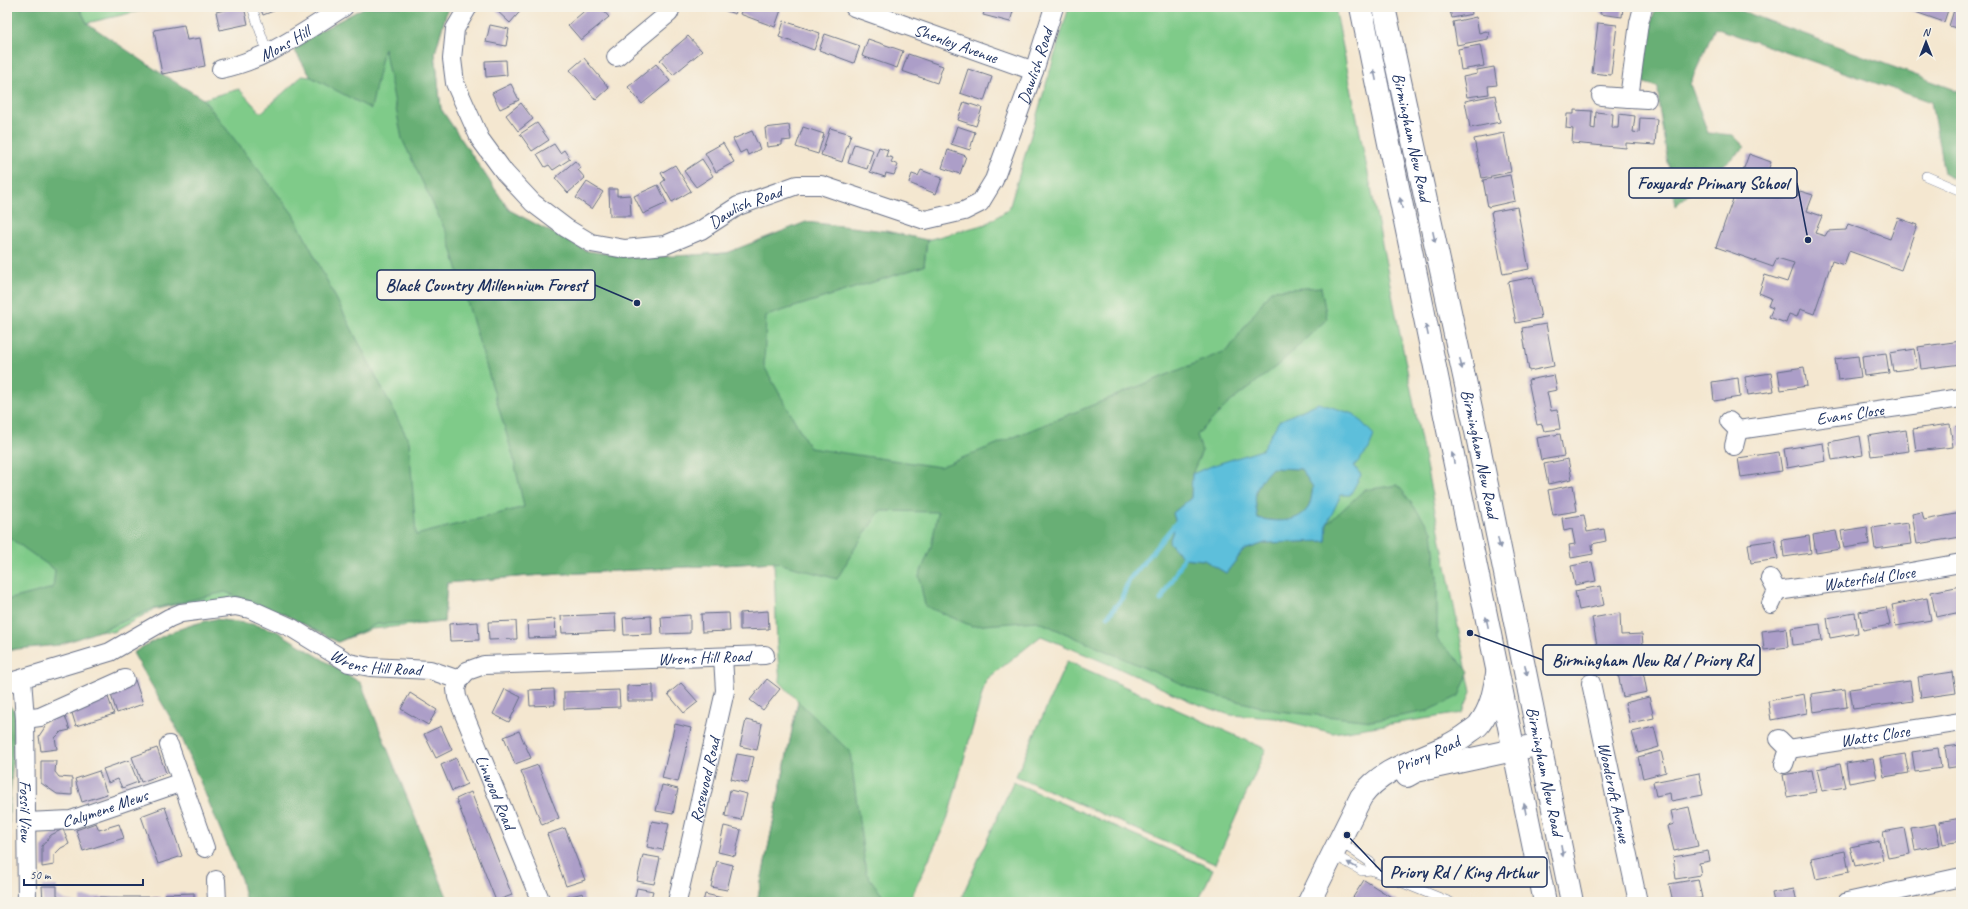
<svg xmlns="http://www.w3.org/2000/svg" width="1968" height="909" viewBox="0 0 1968 909" font-family="Caveat,sans-serif">
<rect width="100%" height="100%" fill="#f7f3e8"/>
<filter id="ink" filterUnits="userSpaceOnUse"><feTurbulence type="fractalNoise" baseFrequency=".025" numOctaves="2"/><feDisplacementMap in="SourceGraphic" scale="8" xChannelSelector="R" yChannelSelector="G"/><feConvolveMatrix kernelMatrix="1 2 1 2 8 2 1 2 1" color-interpolation-filters="sRGB"/></filter>
<filter id="wash" filterUnits="userSpaceOnUse"><feTurbulence type="fractalNoise" baseFrequency=".012" numOctaves="4" result="noise"/><feDisplacementMap in="SourceGraphic" scale="16" xChannelSelector="R" yChannelSelector="G"/><feGaussianBlur stdDeviation="0.9" result="paint"/><feColorMatrix in="noise" values="0 0 0 0 0 0 0 0 0 0 0 0 0 0 0 0 0 1.4 0 .05"/><feComposite in="paint" operator="in"/></filter>
<g filter="url(#wash)">
<rect width="100%" height="100%" fill="#f4e7d0"/>
<!-- green -->
<path fill="#7fcb89" stroke="#4d7d74" d="M7,7l220,123 -24,-31 36,-10 22,24 41,-37 9,1 -19,-31 73,-39h83l-13,46 6,56 68,101 78,41 19,4 32,3 48,-2 40,-3 19,-7 179,20 3,-26 59,-16 23,-15 60,-202h266l136,685 -9,21 -129,20 -58,-15 -45,-3 -38,-13 -76,-35 -75,-31 -55,44 -39,140 -38,82h-152l41,-201 -18,-19 -3,-36 -3,-84 -246,14 -81,7 -3,39 -73,7 -33,13 -68,-35 -86,-4 -31,7 -40,22 -29,-3 -52,14 -25,9z
M79,7h78l-70,16z
M1067,661l199,88 -51,115 -199,-88z
M1013,782l200,87 -15,33h-222l-14,-6z"/>
<!-- forest -->
<path fill="#67af75" stroke="#416f6a" d="M7,7h72l8,16 75,51 41,25 90,115 116,227 7,94 108,-28 -11,-51 -66,-222 -45,-95 -18,-91 -13,61 -60,-32 -19,-31 73,-39h83l-13,46 6,56 68,101 78,41 51,7 88,-5 80,-31 80,9 41,9 -3,26 -158,50 -2,50 46,82 130,19 288,-117 43,-60 50,-3 6,32 -49,46 -50,39 -31,31 5,16 -10,23 -1,24 -18,15 3,10 -7,19 14,16 21,2 22,13 18,-23 21,-7 61,-2 1,-17 37,-34 34,-5 34,46 5,46v62l32,32 -10,25 -31,15 -56,10 -94,-10 -78,-19 -163,-71 -65,5 -47,-20 -6,-30 12,-29 7,-35 -58,-1 -25,37 -18,31 -63,-17 -246,14 -81,7 -3,39 -67,2 -39,18 -56,-29 -57,-21 -73,17 -47,20 -46,16 -52,5v-50l46,-12 2,-18 -48,-34z
M1656,7h75l230,85v90l-17,-9 -13,-71 -216,-74 -25,56 18,49 25,2 12,12 -70,59 -16,-98 -1,-21 -17,-5 8,-52z
M1272,468l30,1 11,18c-1,6 -2,16 -5,21 -11,17 -34,13 -50,10 -5,-25 -4,-31 14,-50z
M215,619l37,5 23,6 86,53 88,219h-203l-5,-23 -60,-143 -48,-83c26,-17 52,-28 82,-34z
M798,701l52,51 16,121 21,29h-130z
M7,703l9,9 -7,102 2,88h-4z"/>
<!-- water -->
<path fill="#5dbfdb" stroke="#3c779c" fill-rule="evenodd" d="M1318,403l36,11 20,21 -5,14 -15,17 7,9 -11,20h-9l-14,29 -1,17 -61,2 -21,7 -18,23 -22,-13 -21,-2 -14,-16 7,-19 -3,-10 18,-15 1,-24 22,-9 48,-15 17,-29zM1272,468l29,1 12,18c-1,6 -2,16 -5,21 -11,16 -34,14 -50,10 -5,-25 -4,-31 14,-50z"/>
<g fill="none" stroke-linecap="round" stroke-linejoin="round">
<!-- stream -->
<path stroke="#5dbfdb" stroke-width="5" d="M1161,600c7,-14 17,-28 22,-42
M1108,616l13,-16 8,-20 47,-57"/>
</g>
<g id="blocks">
<!-- building -->
<path fill="#ac9ec8" d="M238,7h6l4,17 -28,6 -4,-18z
M260,7h24l-21,8z
M497,7h27l-14,16 -15,-14z
M589,7h11l9,10 -28,23 -13,-15z
M715,7h23l-3,7z
M743,7h30l8,3 -6,17 -35,-13z
M986,7l28,1 -4,14 -27,-7z
M1449,7h22l1,7 -20,4z
M1601,7h22l-1,10 -22,-3z
M1901,7h48l-5,15z
M1955,7h6l-1,22 -11,-3z
M1476,17l3,16 7,-2 3,2 -1,6 -31,6 -4,-23z
M784,21l36,12 -6,17 -35,-13z
M1598,23l19,2 -6,50 -19,-2z
M184,25l3,15 13,-2 5,28 -43,8 -8,-44z
M490,25l19,4 -3,17 -20,-4z
M825,34l35,12 -6,17 -35,-13z
M688,36l14,15 -29,24 -13,-15z
M868,39l35,12 -6,17 -35,-12z
M1480,45l4,21 -23,4 -3,-21z
M908,54l35,12 -6,17 -35,-12z
M584,58l25,30 -13,12 -26,-30z
M506,60l1,15 -21,2 -1,-16z
M656,64l14,17 -28,23 -14,-17z
M1494,67l3,18 -9,1 1,8 -22,3 -4,-20 14,-3v-4z
M968,69l24,8 -8,24 -24,-8z
M511,84l8,16 -19,9 -8,-16z
M1495,95l5,27 -30,6 -5,-27z
M964,102l18,6 -6,18 -18,-6z
M521,103l12,16 -15,12 -12,-16z
M1574,110l18,1 -1,17 4,1 1,-17 17,2 -1,14h6l1,-14 16,2 -2,16 6,1 1,-15 17,1 -2,26 -29,-2v5l-54,-5 1,-14 -7,-1 1,-14h7z
M537,123l12,17 -17,11 -12,-17z
M789,125l2,15 -9,1v4l-15,2 -2,-19z
M957,126l18,6 -5,18 -19,-6z
M803,127l21,7 -6,20 -22,-7z
M830,128l21,6 -9,28 -21,-7z
M752,131l8,18 -12,6 -2,-5 -6,3 -7,-14z
M1504,133l7,39 -29,6 -8,-39z
M723,143l11,19 -18,10 -11,-19z
M554,144l6,9 4,-3 6,9 -17,11 -4,-5 -4,2 -8,-13z
M854,144l19,6 -6,19 -19,-6z
M879,147l9,3 -2,6 7,2 -2,4 7,3 -4,10 -8,-2 -1,4 -15,-5z
M948,150l18,6 -6,18 -18,-6z
M1749,154l22,8 -8,22 35,12 2,-5 13,4 -6,16 15,5 -7,17 10,3 3,-5 18,-1 2,-6 42,15 8,-21 19,7 -16,45 -52,-19 -5,14 -12,-4 -18,53 -14,-5 -3,8 -8,-3 -3,9 -17,-6 4,-9 -5,-2 3,-8 -12,-5 6,-18 22,7 7,-19 -17,-5 -4,9 -57,-20z
M702,159l11,17 -17,11 -12,-16z
M575,161l6,7 -3,2 7,8 -17,15 -13,-15z
M675,165l16,26 -19,11 -11,-19 4,-3 -4,-7z
M921,170l21,8 -6,16 -27,-11 3,-9 6,2z
M1510,175l5,26 -27,6 -5,-27z
M587,182l16,10 -11,17 -16,-11z
M658,185l9,18 -24,11 -9,-18z
M609,189h8v7l13,-1 1,21h-21z
M1517,207l12,62 -26,5 -12,-62z
M1533,277l8,41 -25,5 -8,-41z
M1546,324l8,42 -25,5 -7,-43z
M1961,341v23l-40,5 -3,-22z
M1914,349l3,19 -24,3 -3,-18z
M1886,353l3,20 -25,3 -2,-20z
M1858,356l3,21 -23,3 -3,-21z
M1804,367l3,19 -26,4 -3,-19z
M1771,373l3,18 -26,4 -3,-18z
M1554,375l3,15 -10,2 4,19 6,-1 3,19 -16,2 -2,-7 -5,1 -9,-45z
M1738,378l2,19 -26,4 -2,-19z
M1950,424l3,23 -37,4 -3,-22z
M1957,426h4v20h-3z
M1906,430l3,21 -38,5 -3,-20z
M1560,434l4,22 -23,4 -4,-22z
M1860,436l3,19 -31,5 -3,-18z
M1823,443l3,18 -39,7 -3,-19z
M1779,452l3,19 -41,6 -3,-19z
M1568,459l4,20 -24,5 -4,-20z
M1573,485l4,26 -24,4 -5,-25z
M1922,512l2,8 37,-7v24l-44,7 -5,-30z
M1584,515l3,17 17,-3 2,12 -14,3 1,10 -22,4 -2,-13 6,-1 -3,-15 -8,2 -2,-13z
M1908,523l3,21 -36,5 -3,-21z
M1867,527l2,17 -25,4 -3,-17z
M1836,531l4,18 -24,4 -3,-18z
M1809,536l2,17 -27,4 -2,-17z
M1775,540l3,19 -27,4 -3,-19z
M1592,562l4,19 -21,4 -4,-19z
M1600,586l4,19 -25,5 -4,-19z
M1961,586v26l-25,5 -5,-25z
M1927,598l4,22 -35,6 -4,-21z
M1886,607l4,18 -27,5 -4,-18z
M768,611l1,18 -29,1v-17z
M729,613l1,18 -28,1 -1,-18z
M1620,613l1,22 21,-1 2,21 -45,1 -7,-38z
M1855,613l3,20 -28,5 -3,-20z
M615,614l1,17 -54,2 -1,-17z
M690,615v18l-28,1 -1,-17z
M651,616l1,18 -28,1 -1,-17z
M555,619l1,18 -28,1 -1,-17z
M516,621l1,18 -28,1 -1,-18z
M478,622l1,18 -29,1 -1,-17z
M1820,624l2,17 -29,4 -2,-17z
M1786,628l2,19 -24,3 -2,-19z
M1630,657l3,16 10,-2 4,21 -24,5 -8,-37z
M1953,672l3,21 -35,5 -3,-21z
M767,679l13,10 -17,21 -13,-10z
M135,680l8,24 -26,9 -8,-24z
M1910,681l3,20 -60,8 -3,-20z
M681,683l17,19 -14,11 -16,-19z
M653,685v16h-26v-15z
M505,689l16,8 -12,25 -16,-8z
M554,689l1,16 -25,1 -1,-16z
M1845,689l2,18 -34,5 -2,-18z
M619,690l1,17 -56,2v-17z
M410,693l27,17 -9,15 -27,-16z
M1804,694l3,19 -36,7 -3,-19z
M108,697l6,17 -38,12 -5,-16z
M1649,697l5,21 -24,5 -5,-20z
M64,713l6,17 -9,2 -6,6 2,11 -16,2 -2,-15 12,-18z
M746,720l16,4 -5,26 -17,-4z
M675,724l16,4 -13,54 -16,-4z
M441,726l11,24 -16,8 -12,-24z
M1654,727l5,20 -21,6 -6,-21z
M519,731l12,27 -16,6 -11,-27z
M1961,745v21l-13,2 -3,-21z
M157,748l9,25 -25,9 -9,-25z
M1938,748l3,20 -26,4 -3,-20z
M1661,751l5,21 -23,6 -5,-21z
M737,754l17,3 -6,26 -17,-4z
M1905,754l4,19 -25,4 -4,-19z
M456,758l11,26 -15,7 -11,-26z
M1873,759l4,19 -28,5 -3,-20z
M129,760l9,22 -16,6 -4,-9 -10,4 -5,-14z
M41,761h15l-1,11 4,5 13,1v17l-15,-1 -16,-11z
M1840,764l5,23 -23,4 -5,-22z
M538,765l21,53 -17,7 -21,-54z
M1812,770l4,22 -29,5 -4,-22z
M99,771l8,23 -25,8 -7,-23z
M1699,773l4,22 -32,6 -1,-8 -14,3 -3,-14z
M662,785l16,4 -5,25 -17,-3z
M730,790l17,4 -6,26 -16,-4z
M471,792l41,103 -16,6 -40,-102z
M165,807l17,49 -24,8 -17,-48z
M1689,807l9,39 -24,5 -6,-25 6,-2 -3,-13z
M1961,818v23l-18,3 -4,-22z
M652,821l17,3 -6,26 -16,-3z
M96,823l3,7 20,-6 5,14 -41,13 -7,-21z
M1935,824l5,21 -25,5 -4,-22z
M724,826l17,4 -6,26 -17,-4z
M565,828l20,52 -19,6 -19,-52z
M1905,828l5,26 -22,4 -5,-26z
M63,829l6,15 -8,4 -7,7v10l-12,2v-21l9,-11z
M1879,841l4,19 -28,6 -5,-19z
M1708,851l2,10 -11,2 2,12 -25,4 -3,-22z
M1845,851l4,21 -33,7 -5,-21z
M643,855l17,3 -6,26 -17,-3z
M717,861l16,4 -6,25 -16,-3z
M1698,879l4,19 -29,4 -4,-18z
M1364,880l35,22h-49z
M42,886h15v9l7,5 11,2h-32z
M637,888l16,3 -3,11h-16z
M1794,889l3,13h-23l-2,-9z
M194,893v9h-28l-1,-8z
M583,893l2,9h-17l-1,-5z
M705,894l17,4 -1,4h-18z
M80,897h80v5h-80z"/>
</g>
</g>
<g filter="url(#ink)">
<use href="#blocks" fill-opacity="0" stroke="#676f86" stroke-width="1"/>
<g fill="none" stroke-linecap="round" stroke-linejoin="round">
<defs>
<path id="service" d="M252,7l16,47
M1926,176l35,15
M1339,841l31,21 1,8
M1333,854l29,17 9,-1 79,32"/>
<g id="minor">
<path id="s1" d="M468,7l-13,22 -3,30 3,24 25,56 25,34 28,30 33,25 25,15 34,6 40,-4 36,-15 37,-24 59,-21h24l104,35 39,-9 16,-8 14,-23 40,-109 20,-64"/>
<path id="s2" d="M854,7l180,64"/>
<path d="M1643,7l-4,16 -10,75 18,1"/>
<path d="M616,57l53,-44 2,-6"/>
<path id="s3" d="M221,69c48,-10 82,-37 123,-62"/>
<path d="M1601,96l28,2"/>
<path d="M1729,421l9,9 -4,16"/>
<path id="s4" d="M1738,430l223,-32"/>
<path d="M1770,578l7,13 -6,13"/>
<path id="s5" d="M1777,591l128,-18 56,-10"/>
<path id="s6" d="M22,679l3,40 2,183"/>
<path id="s7" d="M459,680l-3,9 1,8 84,205"/>
<path id="s8" d="M7,683l103,-31 59,-34 12,-5 54,-7 15,3 42,19 57,35 21,4 60,3 29,10 8,-9 17,-6 281,-10"/>
<path id="s9" d="M1591,683l47,219"/>
<path d="M25,719l15,-2 85,-38"/>
<path d="M1779,739l10,10 -5,15"/>
<path d="M169,745l36,103"/>
<path id="s10" d="M1789,749l172,-27"/>
<path id="s11" d="M26,822l45,-2 111,-38"/>
<path d="M216,880l1,22"/>
<path id="s12" d="M677,902l48,-211 -2,-34"/>
<path d="M1847,902l114,-25"/>
</g>
<g id="primary">
<path d="M1407,776l9,-5 125,-27"/>
<path id="s13" d="M1309,902l52,-105c27,-37 74,-38 107,-64 4,-3 10,-6 12,-10 11,-14 14,-32 17,-49"/>
</g>
<g id="trunk">
<path d="M1361,7l184,895"/>
<path id="s14" d="M1384,7l93,429 95,466"/>
</g>
</defs>
<!-- service casing -->
<use href="#service" stroke="#676f86" stroke-width="10"/>
<!-- minor casing -->
<use href="#minor" stroke="#676f86" stroke-width="20"/>
<!-- primary casing -->
<use href="#primary" stroke="#676f86" stroke-width="24"/>
<!-- trunk casing -->
<use href="#trunk" stroke="#676f86" stroke-width="24"/>
<!-- service -->
<use href="#service" stroke="#fff" stroke-width="9"/>
<!-- minor -->
<use href="#minor" stroke="#fff" stroke-width="18"/>
<!-- primary -->
<use href="#primary" stroke="#fff" stroke-width="22"/>
<!-- trunk -->
<use href="#trunk" stroke="#fff" stroke-width="22"/>
</g>
<!-- one-way arrows -->
<defs><path id="oneway-solid" d="M-6-.8H1V-3.2L6.5 0L1 3.2V.8H-6Z"/></defs>
<g fill="#8d97ae">
<use href="#oneway-solid" transform="translate(1375 75) rotate(-102)"/>
<use href="#oneway-solid" transform="translate(1401 203) rotate(-102)"/>
<use href="#oneway-solid" transform="translate(1434 237) rotate(78)"/>
<use href="#oneway-solid" transform="translate(1427 330) rotate(-102)"/>
<use href="#oneway-solid" transform="translate(1461 364) rotate(78)"/>
<use href="#oneway-solid" transform="translate(1453 458) rotate(-102)"/>
<use href="#oneway-solid" transform="translate(1499 543) rotate(78)"/>
<use href="#oneway-solid" transform="translate(1487 622) rotate(-102)"/>
<use href="#oneway-solid" transform="translate(1526 670) rotate(78)"/>
<use href="#oneway-solid" transform="translate(1525 809) rotate(-101)"/>
<use href="#oneway-solid" transform="translate(1562 851) rotate(79)"/>
<use href="#oneway-solid" transform="translate(1352 865) rotate(-150)"/>
</g>
</g>
<g text-anchor="middle" stroke-width="3" stroke-linejoin="round" paint-order="stroke">
<!-- street labels -->
<g font-size="17" fill="#1b2f5e" stroke="#f7f3e8">
<text dy="6" stroke="none"><textPath href="#s3" startOffset="69">Mons Hill</textPath></text>
<text dy="6" stroke="none"><textPath href="#s2" startOffset="108">Shenley Avenue</textPath></text>
<text dy="6" stroke="none"><textPath href="#s1" startOffset="855">Dawlish Road</textPath></text>
<text dy="6" stroke="none"><textPath href="#s14" startOffset="133">Birmingham New Road</textPath></text>
<text dy="6" stroke="none"><textPath href="#s1" startOffset="459">Dawlish Road</textPath></text>
<text dy="6" stroke="none"><textPath href="#s4" startOffset="113">Evans Close</textPath></text>
<text dy="6" stroke="none"><textPath href="#s14" startOffset="457">Birmingham New Road</textPath></text>
<text dy="6" stroke="none"><textPath href="#s5" startOffset="93">Waterfield Close</textPath></text>
<text dy="6" stroke="none"><textPath href="#s8" startOffset="734">Wrens Hill Road</textPath></text>
<text dy="6" stroke="none"><textPath href="#s8" startOffset="398">Wrens Hill Road</textPath></text>
<text dy="6" stroke="none"><textPath href="#s10" startOffset="87">Watts Close</textPath></text>
<text dy="6" stroke="none"><textPath href="#s13" startOffset="197">Priory Road</textPath></text>
<text dy="6" stroke="none"><textPath href="#s14" startOffset="781">Birmingham New Road</textPath></text>
<text dy="6" stroke="none"><textPath href="#s12" startOffset="125">Rosewood Road</textPath></text>
<text dy="6" stroke="none"><textPath href="#s7" startOffset="120">Linwood Road</textPath></text>
<text dy="6" stroke="none"><textPath href="#s9" startOffset="112">Woodcroft Avenue</textPath></text>
<text dy="6" stroke="none"><textPath href="#s11" startOffset="81">Calymene Mews</textPath></text>
<text dy="6" stroke="none"><textPath href="#s6" startOffset="132">Fossil View</textPath></text>
</g>
</g>
<!-- callouts -->
<path fill="none" stroke="#1b2f5e" stroke-width="1.5" d="M1808 240L1797 183M637 303L595 285M1470 633L1543 660M1347 835L1382 872"/>
<g fill="#1b2f5e" stroke="#f7f3e8" stroke-width="1.5">
<circle cx="1808" cy="240" r="4"/>
<circle cx="637" cy="303" r="4"/>
<circle cx="1470" cy="633" r="4"/>
<circle cx="1347" cy="835" r="4"/>
</g>
<g fill="#f7f3e8" stroke="#1b2f5e" stroke-width="1.5">
<rect x="1629" y="168" width="168" height="30" rx="4"/>
<rect x="377" y="270" width="218" height="30" rx="4"/>
<rect x="1543" y="645" width="217" height="30" rx="4"/>
<rect x="1382" y="857" width="165" height="30" rx="4"/>
</g>
<g font-size="18" text-anchor="middle" font-weight="bold" fill="#1b2f5e">
<text x="1713" y="189">Foxyards Primary School</text>
<text x="486" y="291">Black Country Millennium Forest</text>
<text x="1652" y="666">Birmingham New Rd / Priory Rd</text>
<text x="1464" y="878">Priory Rd / King Arthur</text>
</g>
<!-- margin -->
<rect width="1968" height="909" fill="none" stroke="#f7f3e8" stroke-width="24"/>
<!-- north arrow -->
<g transform="translate(1926 42)" stroke="#f7f3e8" stroke-width="3" paint-order="stroke">
<path d="M0-3L7 15L0 10L-7 15Z" fill="#1b2f5e"/>
<text y="-6" font-size="11" font-weight="bold" text-anchor="middle" fill="#1b2f5e">N</text>
</g>
<!-- scale -->
<path d="M24 879v6h119v-6" fill="none" stroke="#1b2f5e" stroke-width="2"/>
<text x="30" y="879" font-size="12" fill="#1b2f5e" stroke="#f7f3e8" stroke-width="3" paint-order="stroke">50 m</text>
</svg>
